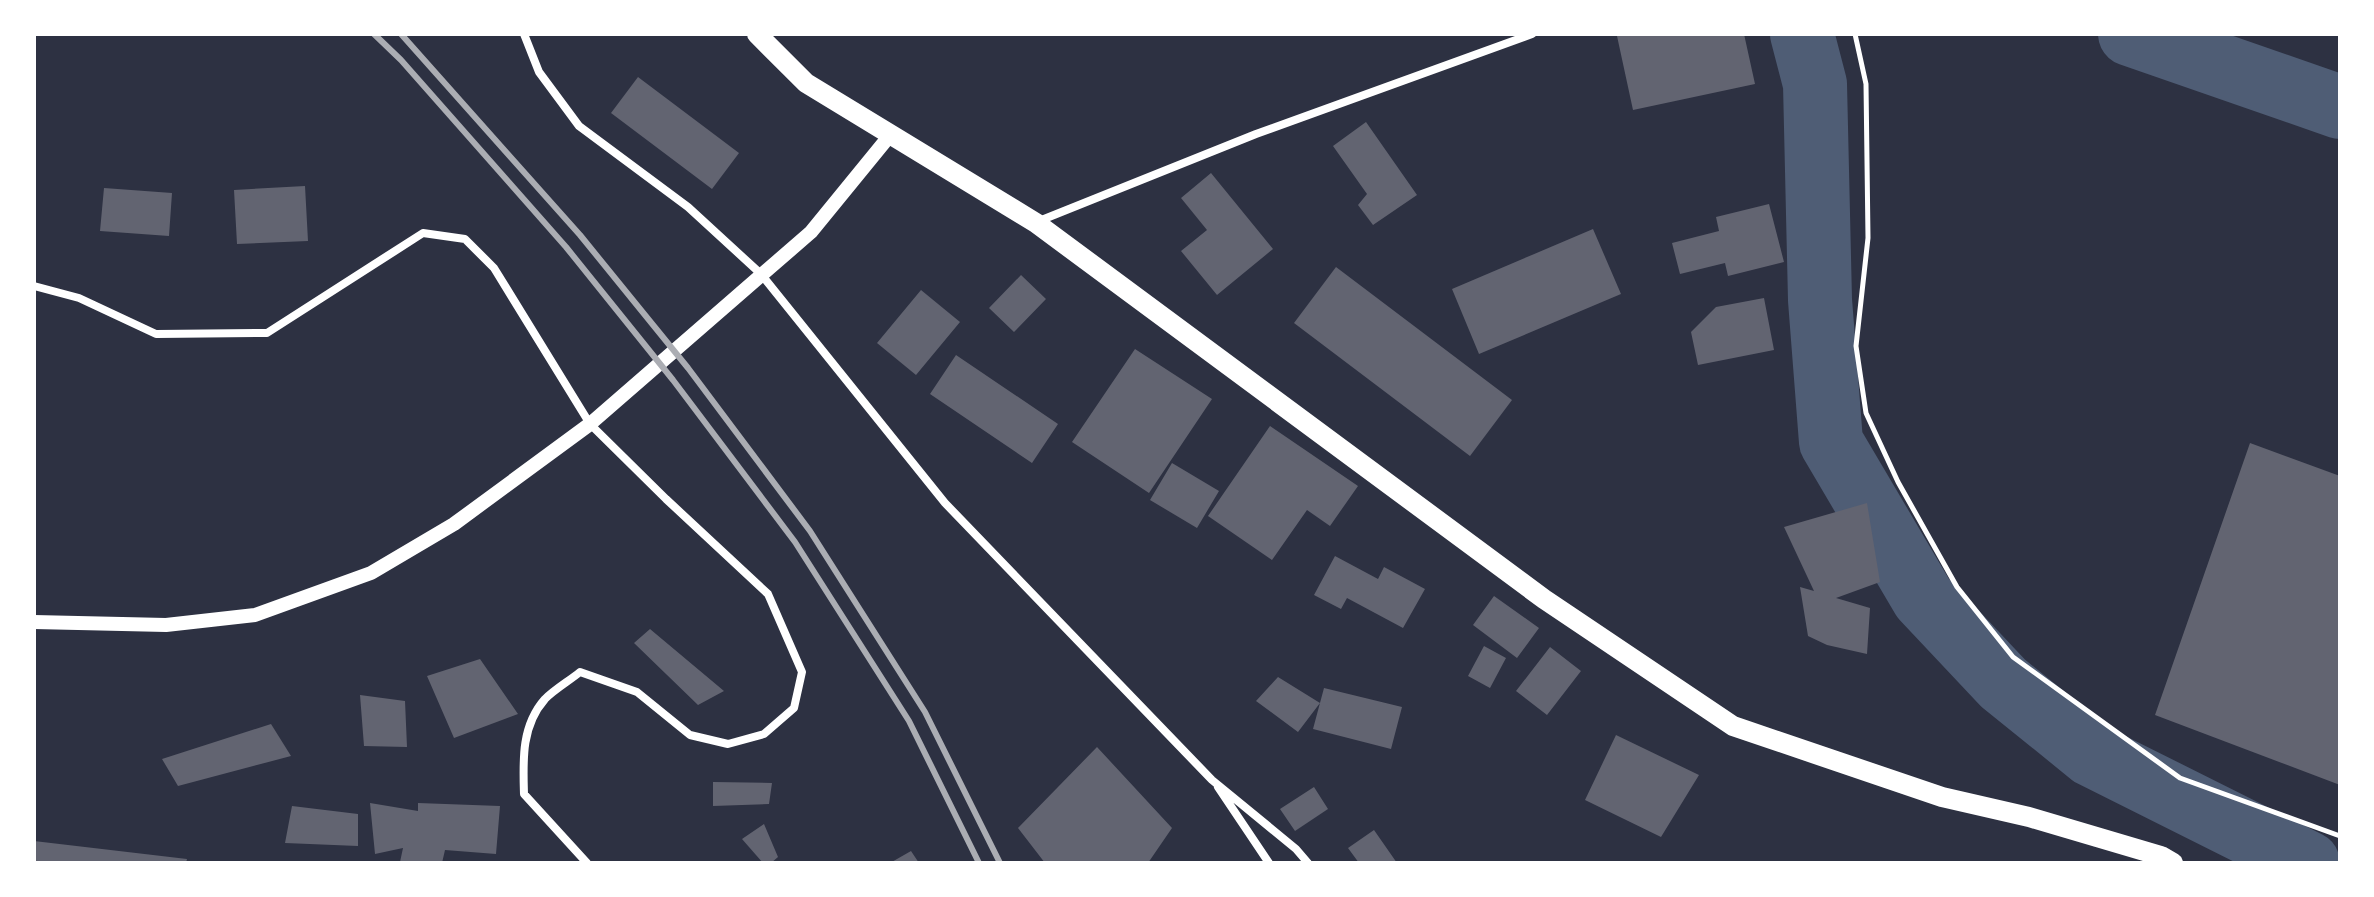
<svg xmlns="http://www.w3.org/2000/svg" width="2374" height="897" viewBox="0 0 2374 897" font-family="'Space Grotesk',sans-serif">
<rect width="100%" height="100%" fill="#2d3142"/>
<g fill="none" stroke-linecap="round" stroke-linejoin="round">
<!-- river -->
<path stroke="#4f5d75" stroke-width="64" d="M1802,34l13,50 5,216 11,142 92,156 80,85 89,72 216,108
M2130,34l210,73"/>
</g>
<!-- building -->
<path fill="#626471" d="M1629,34h115l11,50 -122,26 -16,-74z
M638,77l101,76 -27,36 -101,-76z
M1366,122l51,73 -44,30 -15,-20 9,-11 -34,-48z
M1211,173l62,76 -56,46 -36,-44 26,-21 -26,-32z
M305,186l3,55 -71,3 -3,-54z
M104,188l68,5 -3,43 -69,-5z
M1769,204l15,58 -56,14 -3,-13 -45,11 -8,-31 47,-12 -3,-14z
M1593,229l28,65 -142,60 -27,-65z
M1336,267l176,133 -42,56 -176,-133z
M1021,275l25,24 -32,33 -25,-24z
M921,290l39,32 -44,53 -39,-32z
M1764,298l10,52 -76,15 -7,-33 25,-25z
M1135,349l77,50 -63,94 -77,-51z
M956,355l102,69 -26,39 -102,-69z
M1270,426l88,60 -28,40 -23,-16 -35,50 -64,-44z
M2250,443l90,33v309l-185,-70z
M1172,463l47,28 -22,37 -47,-28z
M1867,503l13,79 -44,16 34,10 -3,46 -40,-9 -19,-9 -8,-49 14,4 -30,-64z
M1335,556l43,23 6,-12 41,22 -22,39 -56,-30 -6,11 -27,-14z
M1494,596l45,32 -22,30 -44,-33z
M650,629l74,62 -26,14 -64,-62z
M1484,646l22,12 -16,30 -22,-12z
M1550,647l31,24 -34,44 -31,-24z
M480,659l38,55 -64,24 -27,-62z
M1278,677l42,26 -22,29 -42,-31z
M1324,688l78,19 -11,42 -78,-20z
M360,695l45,6 2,46 -43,-1z
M271,724l20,32 -113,30 -16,-27z
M1616,735l83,40 -38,62 -76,-37z
M1097,747l75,81 -24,35h-103l-27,-35z
M713,782l59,1 -3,21 -56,2z
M1314,787l14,22 -33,22 -15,-22z
M370,803l48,8v-8l82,3 -4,48 -51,-4 -3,13 -42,-1 3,-14 -28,6z
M292,806l66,8v32l-73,-3z
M764,824l14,33 -7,6h-8l-21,-24z
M1374,830l23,33h-38l-11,-15z
M34,841l153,18 -1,4h-152z
M911,851l8,12h-29z"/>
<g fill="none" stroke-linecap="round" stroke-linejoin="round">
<!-- path -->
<path stroke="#fff" stroke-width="5" d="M1855,34l11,50 2,154 -12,108 10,67 32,69 59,105 56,70 167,121 160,58"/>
<!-- minor -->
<path stroke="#fff" stroke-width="8" d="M524,34l15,38 40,54 109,81 73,67 184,229 267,277 84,69 12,14
M1039,221l217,-87 276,-100
M34,286l45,12 77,36 111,-1 156,-100 42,6 29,29 96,156 76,75 102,95 34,78 -8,36 -30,26 -36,10 -38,-9 -53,-43 -57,-20c-11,9 -25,17 -35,27 -24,27 -22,62 -21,95l63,69
M1218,787l51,76"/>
<!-- tertiary -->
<path stroke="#fff" stroke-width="14" d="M34,622l132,3 89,-10 116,-42 83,-49 136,-100 221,-192 80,-98"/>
<!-- primary -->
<path stroke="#fff" stroke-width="20" d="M757,34l49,49 230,140 508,376 189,127 209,71 87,20 132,39 12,7"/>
<!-- rail -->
<path stroke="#abadb3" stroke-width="6" d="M374,34l27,26 165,187 107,133 122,162 114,179 70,142
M401,34l179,201 108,133 122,163 115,181 75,151"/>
</g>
<!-- border -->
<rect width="2374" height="897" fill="none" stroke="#ffffff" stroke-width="72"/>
</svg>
